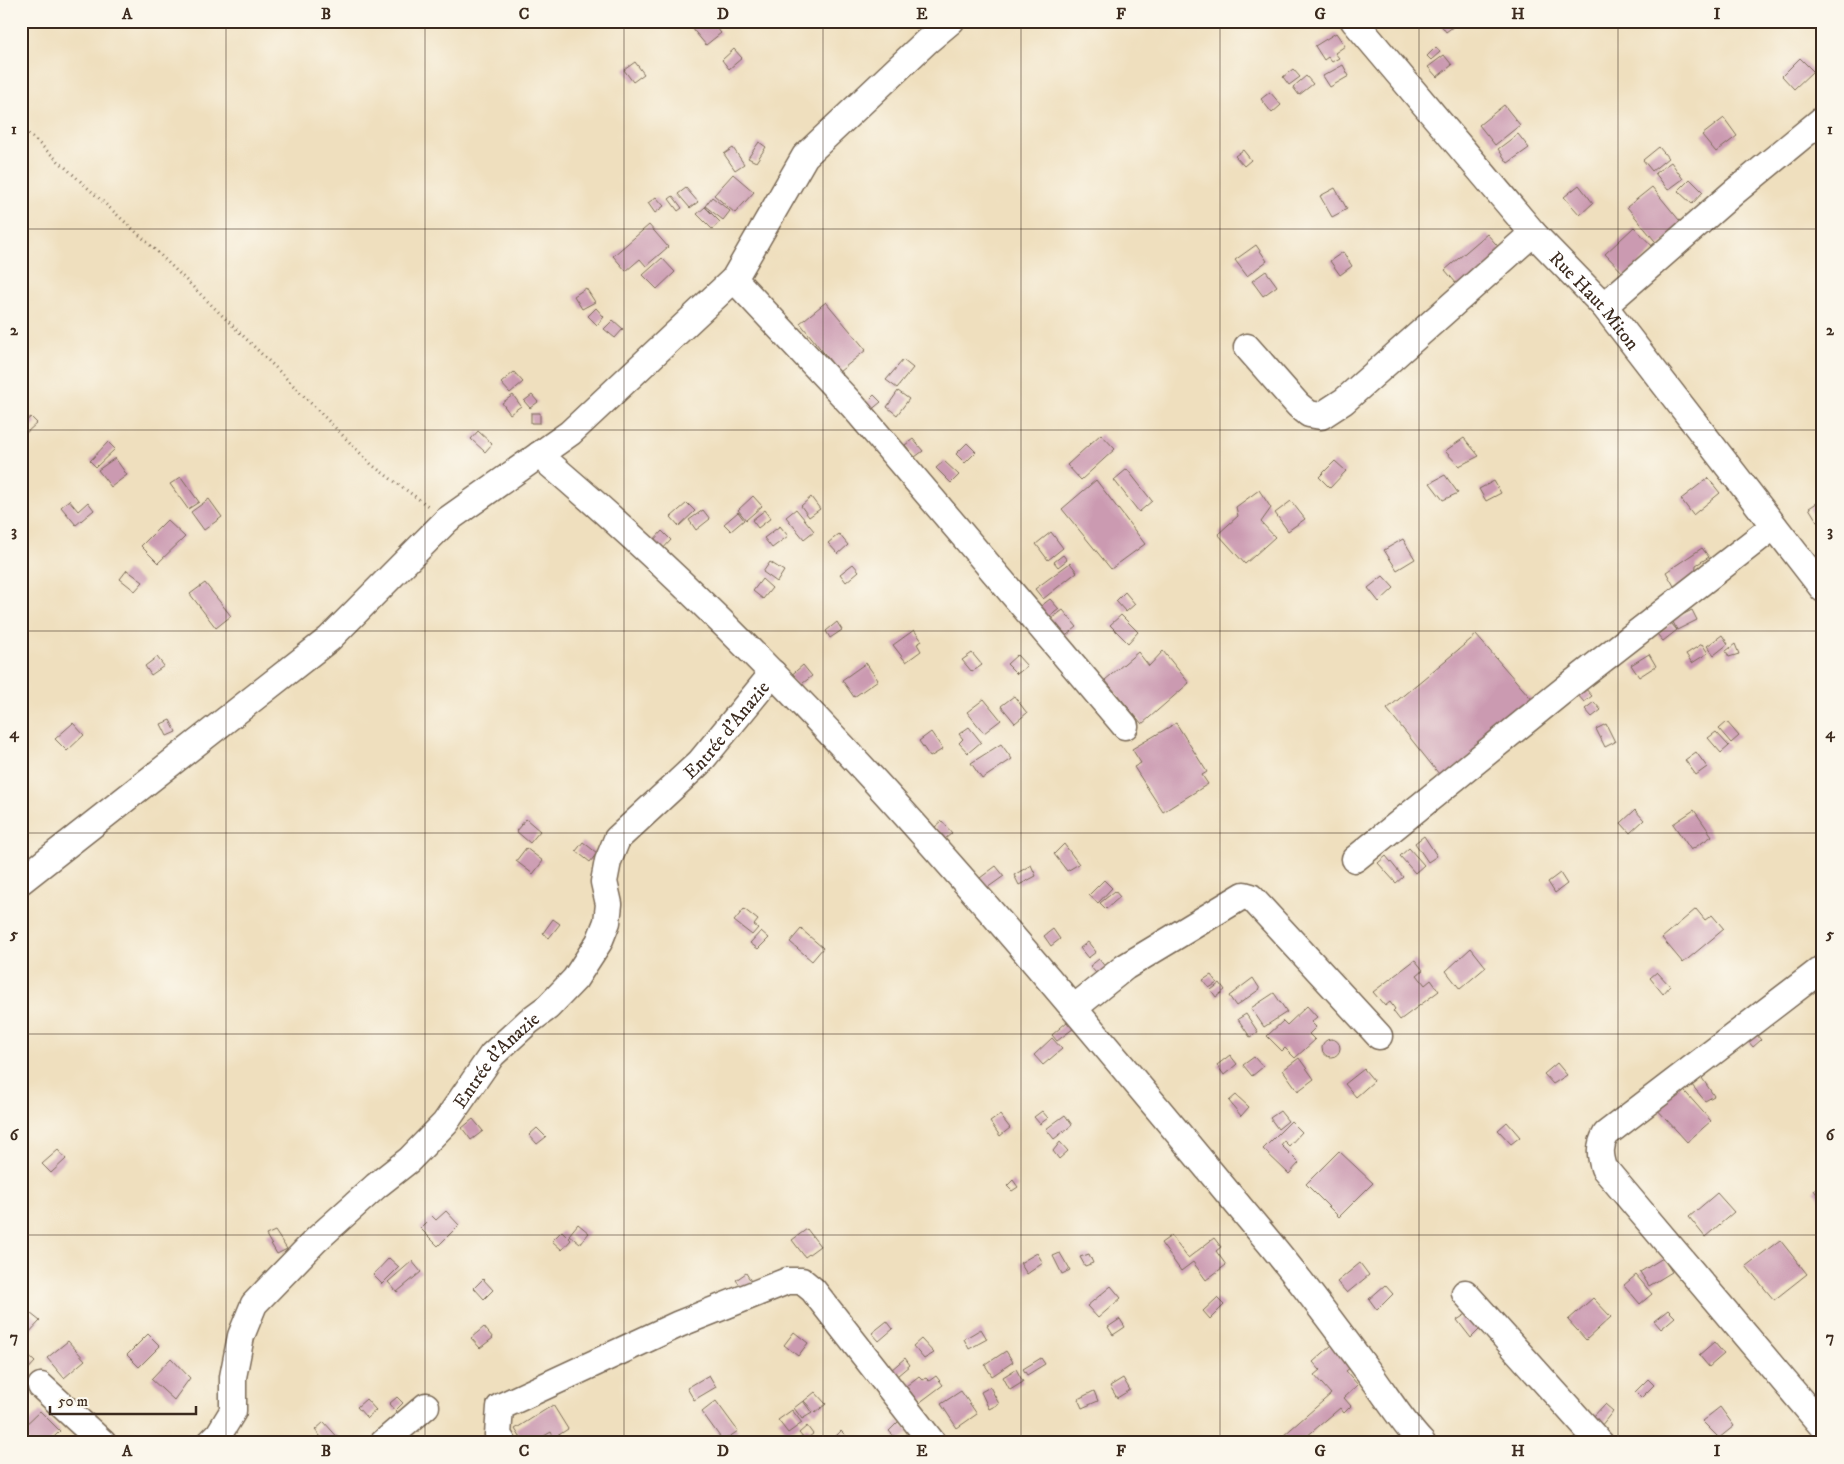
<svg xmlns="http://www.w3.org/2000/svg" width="1844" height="1464" viewBox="0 0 1844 1464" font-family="'IM FELL DW Pica',serif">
<rect width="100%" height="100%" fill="#fbf7ec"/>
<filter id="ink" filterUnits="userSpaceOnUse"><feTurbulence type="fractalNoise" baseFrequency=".02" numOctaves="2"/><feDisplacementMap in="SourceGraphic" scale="10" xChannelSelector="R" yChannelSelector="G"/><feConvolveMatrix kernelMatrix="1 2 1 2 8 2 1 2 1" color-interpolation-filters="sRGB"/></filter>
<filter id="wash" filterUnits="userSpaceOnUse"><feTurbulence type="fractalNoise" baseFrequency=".0096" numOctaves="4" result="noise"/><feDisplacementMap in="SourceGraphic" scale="20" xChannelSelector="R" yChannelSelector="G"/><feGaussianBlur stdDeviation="1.12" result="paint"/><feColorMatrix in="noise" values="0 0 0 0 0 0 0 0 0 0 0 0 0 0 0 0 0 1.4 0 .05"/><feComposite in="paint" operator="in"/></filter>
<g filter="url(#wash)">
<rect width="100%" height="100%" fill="#efdfbe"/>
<g id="blocks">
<!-- building -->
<path fill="#cb9ab1" d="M686,21h25l10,12 -15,12z
M1438,21h12l4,5 -8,6z
M1336,33l9,13 -10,7 4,5 -7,4 -4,-5 -4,3 -9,-14z
M1436,47l4,5 -9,8 -4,-4z
M734,49l8,9 -13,11 -7,-9z
M1444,55l8,10 -15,12 -9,-10z
M1800,58l13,13 -19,18 -12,-13z
M635,62l9,12 -11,8 -9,-12z
M1343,65l6,11 -19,11 -7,-11z
M1293,69l7,8 -11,8 -6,-8z
M1306,76l7,8 -14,11 -6,-8z
M1270,92l11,13 -9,8 -11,-14z
M1504,105l16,20 -25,20 -16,-20z
M1724,118l13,18 -21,16 -14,-17z
M1518,134l11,14 -21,15 -10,-14z
M759,142l7,5 -10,15 -8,-4z
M1659,147l9,11 -16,13 -9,-11z
M733,148l11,16 -9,6 -11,-16z
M1243,150l8,10 -7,6 -9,-10z
M1671,162l12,17 -15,11 -13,-17z
M733,174l21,18 -19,21 -21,-18z
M1690,179l13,13 -11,12 -14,-13z
M1579,185l14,18 -13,12 -16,-18z
M1652,187l32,39 -25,20 -32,-39z
M686,188l12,14 -8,6 -12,-14z
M1335,188l12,21 -15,8 -12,-21z
M673,196l9,12 -4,3 -9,-12z
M656,197l8,9 -9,7 -7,-10z
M712,197l18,14 -7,9 -18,-14z
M705,207l15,15 -8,7 -15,-15z
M649,225l19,22 -22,19 -6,-7 -14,12 -13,-15z
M1634,227l21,22 -29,27 -21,-22z
M1487,234l17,19 -42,37 -17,-20z
M1256,245l11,16 -20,15 -12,-16z
M1343,252l9,14 -12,9 -10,-14z
M662,258l13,14 -18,17 -14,-14z
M1266,271l11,15 -14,10 -11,-15z
M586,288l9,14 -13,7 -8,-13z
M826,302l40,48 -27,22 -39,-49z
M596,308l8,9 -7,8 -9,-9z
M613,320l10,9 -8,9 -11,-9z
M903,360l10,8 -16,20 -11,-8z
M514,372l9,10 -13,11 -9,-10z
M898,391l11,8 -12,16 -10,-8z
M513,395l8,11 -11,8 -8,-11z
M532,395l6,7 -8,6 -6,-7z
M874,395l7,7 -11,9 -6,-6z
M531,413h9v10h-9z
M31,417l6,6 -11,10 -5,-5v-3z
M478,431l14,13 -7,8 -14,-13z
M1101,434l14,15 -34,31 -14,-15z
M1464,438l15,18 -20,10 -14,-15z
M913,439l10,12 -8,6 -10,-12z
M108,442l7,7 -19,18 -6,-6z
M967,443l9,9 -11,11 -9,-9z
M115,458l12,17 -16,12 -13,-17z
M944,461l15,14 -8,8 -15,-15z
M1335,461l11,10 -16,17 -11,-11z
M1127,469l25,32 -13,11 -25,-32z
M1445,475l13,18 -15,7 -13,-17z
M181,477l18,25 -11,7 -18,-25z
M1708,478l12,15 -27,22 -12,-16z
M1096,480l49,64 -34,25 -49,-60z
M1494,481l7,12 -15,8 -7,-12z
M1259,490l12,18 -10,14 14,15 -30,27 -27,-30 20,-18 -2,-9z
M753,496l9,10 -16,14 -8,-10z
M811,497l9,12 -11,8 -8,-11z
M209,499l13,18 -18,13 -13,-18z
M1823,499v26l-3,1 -11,-18z
M69,500l9,11 10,-9 6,8 -18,15 -15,-18z
M1291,501l14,18 -17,12 -13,-18z
M687,503l8,8 -16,15 -8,-9z
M796,509l18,22 -10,8 -18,-22z
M703,510l7,9 -14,11 -7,-10z
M765,510l6,8 -13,10 -6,-8z
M738,512l6,8 -13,11 -7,-7z
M167,520l18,17 -27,26 -17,-17z
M780,526l8,10 -16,12 -8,-10z
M662,531l9,9 -11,12 -9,-9z
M1051,532l12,16 -15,12 -12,-16z
M839,534l9,11 -10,9 -10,-11z
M1403,539l12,20 -18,11 -13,-20z
M1702,548l7,9 -13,8 -2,21 -16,7 -12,-21z
M1063,555l4,5 -9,7 -4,-5z
M770,562l14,9 -7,11 -14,-10z
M1070,563l7,9 -34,27 -8,-10z
M853,564l6,7 -13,11 -6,-8z
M127,570l16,12 -8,9 -15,-12z
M1383,576l11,12 -15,14 -11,-14z
M762,579l10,9 -9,11 -10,-8z
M205,583l26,33 -15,12 -26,-34z
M1125,592l10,12 -9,8 -10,-11z
M1050,599l9,10 -15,12 -8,-11z
M1063,610l14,17 -15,12 -14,-18z
M1692,610l5,10 -20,10 -5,-10z
M1121,615l17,17 -10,11 -18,-18z
M837,622l5,8 -12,8 -4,-7z
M1671,623l6,7 -14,11 -6,-7z
M914,630l8,11 -5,3 4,7 -15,11 -13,-17z
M1476,635l59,68 -92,76 -56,-70z
M1722,635l6,9 -14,11 -7,-9z
M1702,644l6,9 -16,10 -6,-9z
M1735,644l4,10 -10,3 -3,-6z
M1163,651l26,32 -47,41 -37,-44 33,-28 11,14z
M972,653l10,12 -10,7 -10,-12z
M1649,654l7,12 -17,11 -8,-12z
M1017,655l10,11 -10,8 -10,-10z
M157,657l7,9 -13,9 -6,-9z
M866,663l12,17 -24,17 -12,-17z
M803,665l9,11 -14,11 -9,-10z
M1584,687l8,9 -8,6 -7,-8z
M1014,696l13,17 -12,10 -14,-17z
M984,699l17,21 -17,13 -17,-21z
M1594,702l7,8 -9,7 -7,-8z
M170,720l6,12 -9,4 -6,-12z
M1727,722l12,14 -8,7 -12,-14z
M73,723l11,12 -17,16 -12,-12z
M1176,723l31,49 -5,3 6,9 -45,28 -29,-45 7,-4 -9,-14z
M1606,724l9,18 -10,5 -9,-18z
M969,727l12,15 -13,11 -9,-10 4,-4 -4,-5z
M931,732l12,17 -13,8 -11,-16z
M1716,732l13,14 -8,7 -13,-15z
M1001,744l11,15 -30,20 -11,-16z
M1696,752l11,15 -11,8 -11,-15z
M1635,810l9,10 -14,13 -9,-10z
M1694,810l18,26 -21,14 -18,-26z
M526,819l14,12 -10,12 -14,-12z
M942,821l10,12 -7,6 -10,-12z
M1424,836l13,20 -9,6 -13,-19z
M583,842l14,11 -7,9 -14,-11z
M1064,844l15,20 -12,7 -13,-17z
M526,848l17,13 -10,13 -17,-13z
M1409,848l15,17 -9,8 -15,-17z
M1386,856l17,21 -7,6 -18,-20z
M1031,865l5,11 -17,9 -5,-10z
M996,866l8,10 -17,12 -7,-10z
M1560,873l7,11 -12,9 -7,-11z
M1104,880l8,8 -14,15 -9,-8z
M1115,891l5,6 -14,12 -6,-6z
M744,909l14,11 -4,5 4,3 -6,7 -18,-14z
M1696,909l9,11 7,-5 12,14 -41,34 -21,-25z
M553,919l7,5 -11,14 -6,-5z
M801,929l22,19 -11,13 -22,-19z
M1053,929l7,10 -9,7 -7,-10z
M761,931l8,7 -11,11 -8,-6z
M1088,942l8,10 -8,6 -8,-10z
M1471,948l15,19 -26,22 -14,-18z
M1099,959l10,13 -8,7 -11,-13z
M1415,960l8,10 -6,5 8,10 6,-5 8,11 -39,29 -7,-9 2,-2 -5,-7 -5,4 -12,-14z
M1657,972l13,14 -7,8 -13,-16z
M1211,975l6,8 -8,5 -6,-8z
M1253,978l7,11 -24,17 -7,-10z
M1220,983l5,7 -9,7 -5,-7z
M1274,993l13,19 -23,15 -13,-19z
M1307,1006l10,11 -6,5 5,5 -7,7 6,6 -20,18 -10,-10 -3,3 -15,-15 16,-15 4,4z
M1246,1014l12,18 -8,5 -12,-18z
M1068,1021l6,7 -17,13 -5,-6z
M1756,1034l5,6 -8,7 -5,-6z
M1052,1038l10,11 -19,16 -9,-10z
M1322 1048a9 9 0 1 1 18 0a9 9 0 1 1-18 0Z
M1230,1055l7,9 -13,11 -7,-10z
M1254,1057l9,10 -11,9 -9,-11z
M1299,1058l15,21 -16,12 -15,-21z
M1557,1063l10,12 -14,9 -9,-10z
M1364,1069l10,12 -18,16 -11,-13z
M1702,1078l12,18 -9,5 -14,-17z
M1679,1085l32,36 -24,21 -32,-35z
M1236,1095l13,12 -8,9 -12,-15z
M1042,1111l6,7 -8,6 -6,-7z
M1280,1111l8,10 -10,8 -8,-11z
M1000,1115l10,13 -10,8 -10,-14z
M1065,1115l7,10 -18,14 -8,-10z
M473,1119l10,12 -12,9 -9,-12z
M1291,1121l11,11 -13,14 -5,-5 -3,4 18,18 -10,11 -26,-25z
M1507,1122l13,15 -9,7 -13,-14z
M537,1128l9,9 -9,7 -8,-9z
M1060,1142l8,9 -9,8 -6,-8z
M58,1150l8,9 -15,14 -9,-9z
M1339,1151l34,32 -34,34 -33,-33z
M1013,1180l5,7 -6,4 -5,-5z
M1823,1185v19l-9,-14z
M1717,1193l17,19 -29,25 -16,-20z
M446,1211l13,14 -21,21 -18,-18 12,-12 4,4z
M578,1224l11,9 -9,11 -11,-9z
M807,1229l13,17 -15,11 -13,-17z
M275,1231l12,18 -10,5 -11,-19z
M562,1231l9,9 -9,10 -10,-9z
M1171,1236l17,22 26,-20 7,9 -5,4 10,14 -20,15 -13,-18 -12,9 -20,-28z
M1780,1240l27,34 -33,26 -28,-34z
M1037,1253l6,10 -16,11 -7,-11z
M1060,1253l10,17 -8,4 -9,-18z
M1089,1254l4,9 -8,3 -5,-9z
M389,1258l10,9 -17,17 -9,-9z
M1663,1258l9,14 -23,14 -9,-14z
M412,1261l9,11 -24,20 -9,-10z
M1360,1263l9,12 -22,18 -10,-11z
M746,1273l6,10 -9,6 -7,-9z
M1636,1275l16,19 -12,10 -16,-19z
M483,1279l10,11 -9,9 -10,-11z
M1385,1285l8,9 -16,16 -8,-11z
M1111,1286l10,12 -23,20 -11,-12z
M1217,1298l7,7 -14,14 -7,-8z
M1593,1298l18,19 -25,23 -18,-20z
M21,1306l19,15 -15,16 -4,-3z
M1668,1310l7,7 -14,12 -7,-8z
M1468,1313l13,15 -10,10 -14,-18z
M1120,1319l5,8 -12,8 -5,-8z
M887,1321l6,8 -14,12 -7,-8z
M484,1327l9,11 -13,10 -9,-10z
M981,1329l6,10 -18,10 -5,-10z
M794,1332l14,11 -10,13 -14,-11z
M148,1334l12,12 -21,21 -12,-12z
M921,1339l13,14 -10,6 -11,-13z
M68,1341l17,19 -21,18 -17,-20z
M1714,1342l10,12 -15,13 -10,-12z
M1332,1345l19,22 -5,4 12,14 -14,13 7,8 -7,7 -4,-5 -41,35h-24l56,-49 -17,-19 6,-5 -7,-8z
M23,1351l12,11 -10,11 -4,-3v-18z
M1006,1351l7,11 -21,14 -7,-11z
M171,1358l19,20 -16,22 -23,-21z
M905,1358l5,7 -13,11 -6,-6z
M1041,1358l4,6 -18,11 -4,-6z
M1016,1369l7,13 -13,8 -7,-13z
M709,1375l7,12 -22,13 -7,-12z
M919,1376l4,4 3,-2 3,3 7,-5 7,9 -24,18 -13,-17z
M1123,1378l7,12 -13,8 -7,-12z
M1648,1379l6,6 -13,13 -6,-6z
M990,1387l9,17 -10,5 -8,-17z
M961,1391l16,23 -20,14 -16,-24z
M1094,1391l4,10 -16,7 -4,-9z
M815,1392l11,12 -11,9 -11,-12z
M397,1397l6,6 -8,8 -6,-7z
M366,1399l10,11 -9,8 -10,-11z
M716,1401l22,30 -15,10 -21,-29z
M803,1401l9,12 -10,6 -8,-11z
M1605,1404l8,7 -12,15 -9,-8z
M553,1405l15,24 -14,9 -3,-6 -19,11h-8l-9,-14z
M1720,1407l14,19 -15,12 -17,-17z
M792,1410l10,13 -14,10 -10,-13z
M40,1411l20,20 -12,12h-18l-9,-10v-4z
M899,1421l10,11 -10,10 -10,-11z
M324,1422l17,19 -2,2h-13l-11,-13z
M807,1426l6,8 -8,6 -6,-7z
M841,1431l6,6 -6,6 -6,-6z"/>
</g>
</g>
<g filter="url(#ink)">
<use href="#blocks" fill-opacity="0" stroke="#7a6956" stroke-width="1"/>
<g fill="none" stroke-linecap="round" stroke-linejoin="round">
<defs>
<g id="minor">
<path id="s1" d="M1354,21l179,212 71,73 219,283"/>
<path d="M734,279l119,127 272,320"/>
<path d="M1604,306l129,-113 90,-74"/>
<path d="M1247,347l51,58 11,9 12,2 23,-15 189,-168"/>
<path d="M539,455c275,231 500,512 729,786 36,43 69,88 102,133 17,23 32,48 52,69"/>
<path d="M1355,859l215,-174 204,-159"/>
<path d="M21,881l308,-242 118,-119 123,-87 164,-154 71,-123 121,-114 25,-21"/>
<path d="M1823,968l-217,166c-7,12 -6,21 -2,34l219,259"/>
<path d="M1074,1008l51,-41 119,-72 7,2 128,139"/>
<path d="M1465,1293l135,150"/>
<path d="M41,1386l62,57"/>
<path id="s2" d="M210,1443l9,-9 14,-23v-34l8,-41 13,-32 62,-64 60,-54 33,-26 36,-37 47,-68 37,-34 19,-14 27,-28 24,-37 8,-20 2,-18 -5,-22 4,-21 9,-22 83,-77 73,-89"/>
<path d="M383,1443l43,-37"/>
<path d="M503,1443l-5,-8 2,-28 179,-83 108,-43h15l11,9 119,152"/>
</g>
</defs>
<!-- minor casing -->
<use href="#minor" stroke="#7a6956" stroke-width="29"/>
<!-- path -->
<path stroke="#7a6956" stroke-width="3" stroke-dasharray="1 4" stroke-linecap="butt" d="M21,127l126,115 129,126 96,97 56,41"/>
<!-- minor -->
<use href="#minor" stroke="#fff" stroke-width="26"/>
</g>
</g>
<!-- grid -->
<path fill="none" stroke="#3b2a1e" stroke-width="1" stroke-opacity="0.55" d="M226,21v1422M425,21v1422M624,21v1422M823,21v1422M1021,21v1422M1220,21v1422M1419,21v1422M1618,21v1422M21,229h1802M21,430h1802M21,631h1802M21,833h1802M21,1034h1802M21,1235h1802"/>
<g text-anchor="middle" stroke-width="4.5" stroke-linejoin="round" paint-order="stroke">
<!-- street labels -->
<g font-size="19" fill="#3b2a1e" stroke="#fbf7ec">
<text dy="7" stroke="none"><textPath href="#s1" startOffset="369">Rue Haut Miton</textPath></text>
<text dy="7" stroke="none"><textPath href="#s2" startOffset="915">Entrée d'Anazie</textPath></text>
<text dy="7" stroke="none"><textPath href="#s2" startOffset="495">Entrée d'Anazie</textPath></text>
</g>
</g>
<!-- margin -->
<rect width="1844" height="1464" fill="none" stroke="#fbf7ec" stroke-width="55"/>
<!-- scale -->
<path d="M50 1406v8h146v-8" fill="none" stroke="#3b2a1e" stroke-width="2.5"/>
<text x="58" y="1406" font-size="15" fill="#3b2a1e" stroke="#fbf7ec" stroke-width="4" paint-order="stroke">50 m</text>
<rect x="28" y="28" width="1788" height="1408" fill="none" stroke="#3b2a1e" stroke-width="2"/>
<g font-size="16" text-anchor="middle" font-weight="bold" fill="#3b2a1e">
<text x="127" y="19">A</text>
<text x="326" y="19">B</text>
<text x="524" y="19">C</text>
<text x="723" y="19">D</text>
<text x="922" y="19">E</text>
<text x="1121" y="19">F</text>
<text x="1320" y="19">G</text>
<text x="1518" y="19">H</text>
<text x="1717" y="19">I</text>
<text x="14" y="134">1</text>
<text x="1830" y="134">1</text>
<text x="14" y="335">2</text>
<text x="1830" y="335">2</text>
<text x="14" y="536">3</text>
<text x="1830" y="536">3</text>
<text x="14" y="738">4</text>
<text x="1830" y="738">4</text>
<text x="14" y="939">5</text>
<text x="1830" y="939">5</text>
<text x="14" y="1140">6</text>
<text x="1830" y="1140">6</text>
<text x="14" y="1342">7</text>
<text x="1830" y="1342">7</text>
<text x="127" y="1456">A</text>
<text x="326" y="1456">B</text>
<text x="524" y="1456">C</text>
<text x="723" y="1456">D</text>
<text x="922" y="1456">E</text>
<text x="1121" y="1456">F</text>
<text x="1320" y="1456">G</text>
<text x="1518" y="1456">H</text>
<text x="1717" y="1456">I</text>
</g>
</svg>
